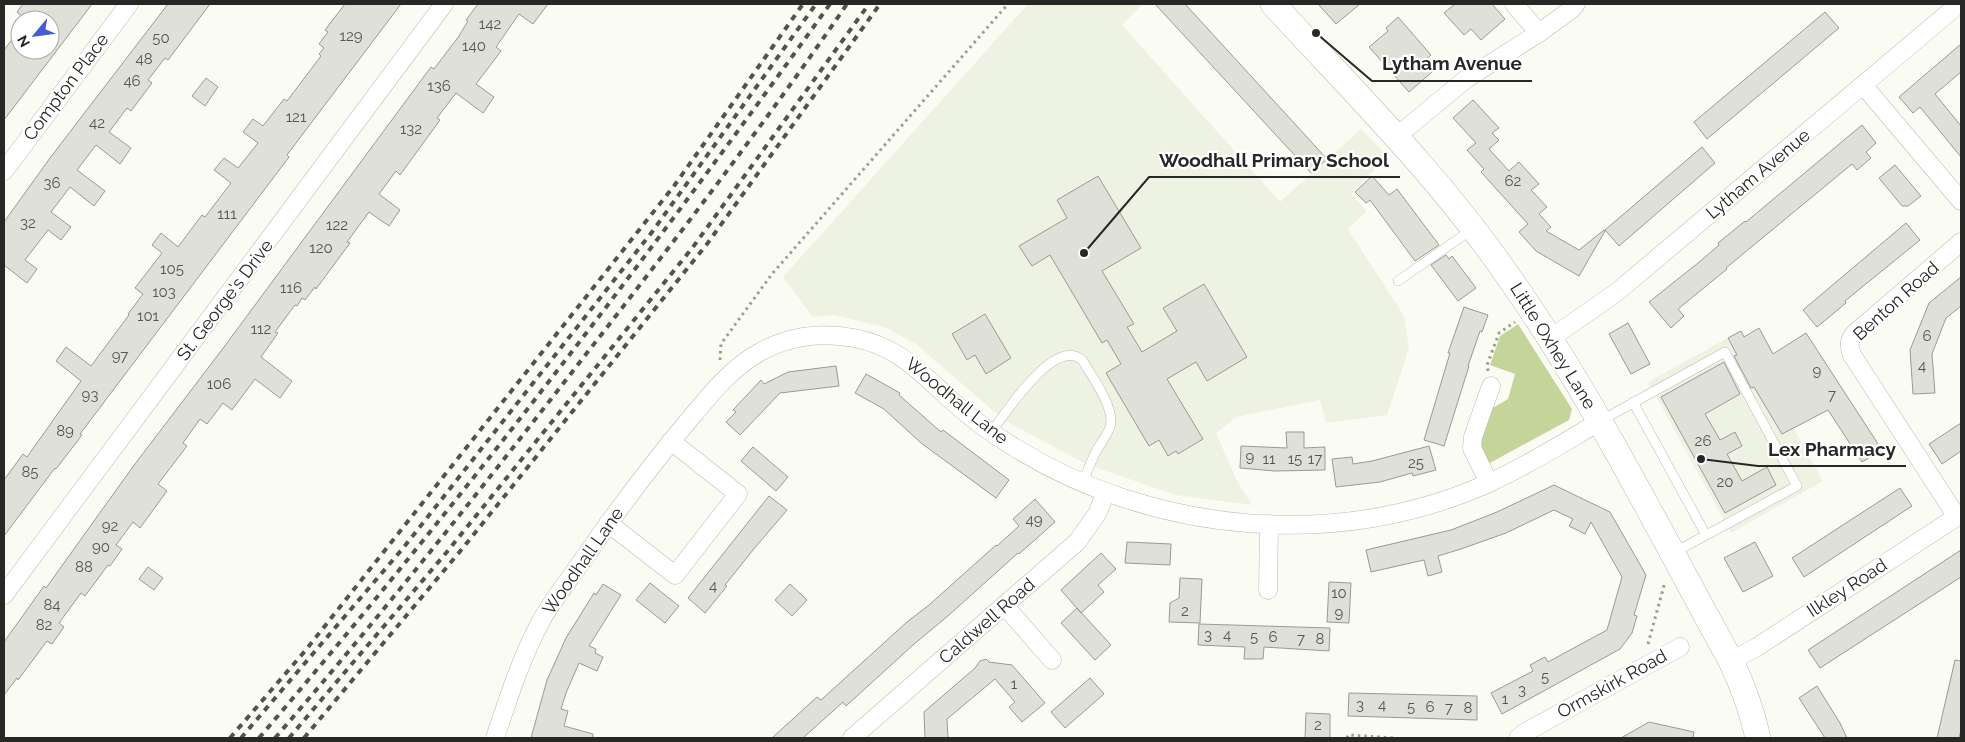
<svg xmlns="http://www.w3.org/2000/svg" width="1965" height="742" viewBox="0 0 1965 742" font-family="Raleway,sans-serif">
<rect width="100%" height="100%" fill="#fafcf4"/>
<!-- built -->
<path fill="#edf2e2" d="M1028,4h115l-21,21 158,177 81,-73 27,27 -37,38 16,17 -19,18 56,87 5,32 -22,67 -61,8 -6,-23 -84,17 -20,16 20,46 16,26 -76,-10 -88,-30 -84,-45 -88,-76 -32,-17 -50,-12 -21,2 -30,-40z
M1740,331l83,150 -92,52 -83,-151z"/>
<!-- green -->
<path fill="#c5d59a" d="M1518,324l54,85 -3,11 -81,44 -9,-14 10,-40 19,-11 7,-25 -25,-9 10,-29z"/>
<!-- building -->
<path fill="#dfe1d9" stroke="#999b93" d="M23,4h69l-88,116v-70l16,-21v21h30v-30h-23l-10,-8z
M168,4h42l-42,56 -3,-2 -17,22 4,3 -21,28 -4,-3 -18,24 22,16 -11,16 -24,-19 -19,25 28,21 -11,15 -24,-19 -19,25 20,15 -10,13 -13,-10 -23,30 12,9 -10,14 -23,-18v-43l46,-64z
M345,4h56l-114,151 2,2 -209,277 2,1 -26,34 -1,-1 -51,68v-56l19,-26 4,3 54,-76 -25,-20 10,-14 25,19 38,-51 -1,-1 15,-20 -8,-6 27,-35 -10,-8 9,-12 17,14 24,-32 3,2 26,-34 -17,-13 10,-12 14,10 20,-25 -15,-11 10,-13 10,7 21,-27 3,2 34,-45 -2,-2 5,-6 -5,-4 9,-12 -3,-2z
M478,4h70l-15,20 -14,-10 -23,33 5,4 -25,33 18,13 -11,16 -27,-20 -19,25 3,2 -40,55 -4,-4 -17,23 21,16 -11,16 -20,-14 -22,30 3,1 -34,46 -1,-2 -10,13 -3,-2 -5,8 -2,-1 -20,27 3,1 -17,24 31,24 -12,17 -25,-19 -23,31 -9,-7 -16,21 -7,-5 -17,24 4,3 -29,38 9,7 -27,37 -7,-6 -17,23 6,4 -12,17 -2,-1 -23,31 -4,-3 -22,30 5,4 -12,17 -5,-3 -29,39 -1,-2 -13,17v-53l40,-56 2,2 86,-120 92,-121 207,-280 3,2 25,-33 9,-15 -2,-1z
M1155,4h30l142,155 -16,14z
M1318,4h42l-24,20z
M1455,4h37l13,15 -24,21 -10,-11 -7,6 -20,-22z
M1825,12l14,16 -132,111 -13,-17z
M1398,17l33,38 -7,6 8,11 -23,20 -40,-45 19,-16 -2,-3z
M1961,44v28l-26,22 26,32v31l-41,-50 -7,6 -14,-16z
M206,78l12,9 -13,19 -13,-10z
M1473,100l26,28 -7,5 7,7 -10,9 20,22 10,-9 20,22 -8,6 16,17 -8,7 12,13 -5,4 33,19 25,-20 1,1 -26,45 -43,-25 -17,-19 9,-8 -47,-52 3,-3 -17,-19 9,-7 -23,-25z
M1862,125l14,18 -10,9 5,6 -14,12 -5,-6 -126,104 1,1 -49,40 6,7 -13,12 -22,-26 49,-39 21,-18 -1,-2 27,-22 1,1z
M1702,147l13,16 -96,83 -14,-16z
M1895,165l26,31 -13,10h-6l-23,-28z
M1098,176l43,72 -39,23 32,53 -7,3 15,25 35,-21 -14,-23 41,-24 43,73 -40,24 -11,-19 -29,17 36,60 -25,15 -2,-3 -8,5 -9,-16 -10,6 -43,-73 15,-9 -14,-24 -5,3 -52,-88 -18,11 -13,-20 48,-28 -10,-18z
M1372,176l17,19 8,-6 42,56 -24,16 -45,-61 -4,3 -11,-11z
M1906,223l14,17 -75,61 1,2 -29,24 -14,-17z
M1446,255l3,4 3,-3 24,32 -18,13 -27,-36z
M1961,277v29l-15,12 -14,36 3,39 -22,1 -3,-44 19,-47z
M1464,307l24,8 -6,17 -2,-1 -12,35h1l-25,80 -20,-6 26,-87h-2z
M985,314l26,44 -25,16 -11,-19 -8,5 -15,-26z
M1628,323l22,41 -19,10 -22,-40z
M1759,328l14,26 33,-21 76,117 -20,12 -34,-52 -46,24 -28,-47 -3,1 -17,-32 3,-1 -9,-17 13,-7 3,6z
M1724,362l16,32 -35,20 15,26 15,-8 7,14 -15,8 15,27 25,-14 9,18 -51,28 -64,-116z
M836,366l3,20 -59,7 -40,42 -14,-13 10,-10 -3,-2 28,-30 3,4 24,-12z
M866,374l34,19 -1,2 42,37 2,-2 66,50 -13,18 -75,-55 -37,-34 -29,-16z
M1961,423v28l-19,13 -13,-20z
M1286,432h18v16l21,-1v23l-50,1 -35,-3 1,-22 46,2z
M1429,446l7,24 -23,6 -1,-3 -32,9 -44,5 -4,-28 20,-2 1,7 19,-3z
M753,447l35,30 -12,14 -35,-30z
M1554,485l56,27 36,63 -12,40 3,1 -5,17 -12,16 -118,65 -11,-21 42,-22 -3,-6 15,-8 3,5 59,-32 15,-53 -31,-55 -6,12 -16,-8 4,-7 -19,-9 -48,23 -45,16 -23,7 4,16 -14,4 -4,-16 -53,12 -5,-22 85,-20 46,-18z
M1900,488l12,18 -108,71 -12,-19z
M769,496l18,14 -34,40 -28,35 2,1 -22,27 -17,-15z
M1035,499l20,23 -36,32 -1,-1 -69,62 -36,30 -67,61 -3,-4 -40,36h-31l45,-41 4,3 86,-78 22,-17 67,-60 1,1 22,-20 -6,-7z
M1127,542l44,2 -1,21 -45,-2z
M1755,542l18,34 -30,16 -19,-34z
M1961,550v27l-141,91 -12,-18z
M1101,553l15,16 -18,16 6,7 -23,21 -20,-23z
M148,567l15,11 -9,12 -15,-11z
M1180,578l22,1 -2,44 -31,-1 1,-19 9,-5z
M1329,582l22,1 -2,40 -22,-1z
M650,583l29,23 -14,17 -29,-23z
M603,584l18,11 -32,51 7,3 -1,4 8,4 -6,14 -18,-8 -13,30 -5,16 7,2 -4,15 29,8v4h-62l16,-58 19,-42 28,-45 2,2z
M790,584l17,16 -15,16 -17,-16z
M1077,608l34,37 -16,15 -34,-37z
M1199,624l131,4 -1,23 -65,-4 -1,12h-19l1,-12 -47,-2z
M986,659l3,3 23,3 33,38 -23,19 -13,-15 6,-5 -20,-23 -48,40 1,19h-23l-1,-26 51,-44 5,-7z
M1955,660l6,1v69l-2,8h-22z
M1090,678l14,16 -39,34 -14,-16z
M1817,686l23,37 7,15h-22l-26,-40z
M1349,693l128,3v24l-129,-4z
M1306,713l24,1v24h-25z
M1649,722l45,10 -1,6h-72z"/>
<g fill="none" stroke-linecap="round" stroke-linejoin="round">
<defs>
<path id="lane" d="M1398,281l73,-51
M1633,402l73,133
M1602,420l123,-68 72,134 -124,67
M991,432c15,-19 65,-98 92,-71 9,16 33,48 27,66 -4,11 -13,20 -17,31 -4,8 -7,17 -10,25"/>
<path id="street" d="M1514,4l25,29
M1863,85l98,116
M1396,137l70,-58 73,-46 33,-24 4,-5
M4,171l125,-167
M1551,338l66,-46 342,-288
M1489,483l-17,-35 1,-11 18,-51
M1957,517l-105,-162c-3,-9 -4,-15 3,-22l106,-91
M608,523l67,52 63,-81 -67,-53
M1268,590l1,-66
M4,595l440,-591
M1004,605l48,55
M1731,661l26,-14 204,-133
M495,738c13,-39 26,-80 46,-117 12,-22 29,-42 43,-63 35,-50 71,-98 110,-144 20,-24 39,-47 66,-62 29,-16 62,-20 94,-14 44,8 67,35 98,63 19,17 40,33 62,46 139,87 325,104 475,36 38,-17 74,-40 110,-61
M852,738l225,-196 20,-28 9,-22
M1518,738l6,-5 156,-86"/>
<path id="secondary" d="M1273,4c81,88 167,173 235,272 85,120 152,257 223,385 12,25 21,50 27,77"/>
</defs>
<!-- lane casing -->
<use href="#lane" stroke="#b9bbb3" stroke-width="10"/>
<!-- street casing -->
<use href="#street" stroke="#b9bbb3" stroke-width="19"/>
<!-- secondary casing -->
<use href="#secondary" stroke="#b9bbb3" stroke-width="26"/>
<!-- path -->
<path stroke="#9b9c97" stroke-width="3" stroke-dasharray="2.5 4" stroke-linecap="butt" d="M720,360l1,-16 51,-70 236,-270
M1488,371l-1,-6 12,-32 16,-11
M1648,644l17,-62
M1347,738l1,-3 47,3"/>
<!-- lane -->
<use href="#lane" stroke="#fff" stroke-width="9"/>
<!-- street -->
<use href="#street" stroke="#fff" stroke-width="18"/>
<!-- secondary -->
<use href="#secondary" stroke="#fff" stroke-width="25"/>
<!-- rail -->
<path stroke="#52534f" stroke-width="4" stroke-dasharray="6 6" stroke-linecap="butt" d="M230,738l75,-87 369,-465 129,-182
M241,738l163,-191 248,-315 164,-228
M259,738c201,-235 391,-483 571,-734
M275,738c104,-120 203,-245 301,-371 93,-119 186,-239 271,-363
M289,738l157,-185 247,-306 176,-243
M304,738l158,-189 245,-305 173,-240"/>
</g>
<g text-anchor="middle" stroke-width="4.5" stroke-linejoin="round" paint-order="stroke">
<!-- number labels -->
<g font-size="15" fill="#555652">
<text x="490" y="29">142</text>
<text x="351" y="41">129</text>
<text x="161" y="43">50</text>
<text x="474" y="51">140</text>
<text x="144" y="64">48</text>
<text x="132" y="86">46</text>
<text x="439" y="91">136</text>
<text x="296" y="122">121</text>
<text x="97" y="128">42</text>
<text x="411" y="134">132</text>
<text x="1513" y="186">62</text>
<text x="52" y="188">36</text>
<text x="227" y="219">111</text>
<text x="28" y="228">32</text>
<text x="337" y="230">122</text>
<text x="321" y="253">120</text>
<text x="172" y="274">105</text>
<text x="291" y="293">116</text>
<text x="164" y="297">103</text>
<text x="148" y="321">101</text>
<text x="261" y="334">112</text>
<text x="1927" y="341">6</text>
<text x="120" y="361">97</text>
<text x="1922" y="371">4</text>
<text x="1817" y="376">9</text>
<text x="219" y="389">106</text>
<text x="90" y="400">93</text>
<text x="1832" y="400">7</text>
<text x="65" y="436">89</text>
<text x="1703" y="446">26</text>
<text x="1250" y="462">9</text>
<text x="1269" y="464">11</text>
<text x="1295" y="464">15</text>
<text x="1315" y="464">17</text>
<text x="1416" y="468">25</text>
<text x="30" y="477">85</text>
<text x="1725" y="487">20</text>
<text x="1034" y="525">49</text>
<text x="110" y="531">92</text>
<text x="101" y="552">90</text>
<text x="84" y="572">88</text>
<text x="713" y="591">4</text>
<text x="1339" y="598">10</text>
<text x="52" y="610">84</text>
<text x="1185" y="616">2</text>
<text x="1339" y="618">9</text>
<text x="44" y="630">82</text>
<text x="1208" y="640">3</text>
<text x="1227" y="640">4</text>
<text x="1254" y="642">5</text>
<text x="1273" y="642">6</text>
<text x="1301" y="644">7</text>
<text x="1320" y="644">8</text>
<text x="1545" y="682">5</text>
<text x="1014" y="689">1</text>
<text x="1522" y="695">3</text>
<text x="1505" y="704">1</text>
<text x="1360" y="710">3</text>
<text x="1382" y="710">4</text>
<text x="1411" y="712">5</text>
<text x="1430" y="712">6</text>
<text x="1449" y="713">7</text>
<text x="1468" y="713">8</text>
<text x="1318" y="730">2</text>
</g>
<!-- street labels -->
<g font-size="18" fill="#272825" stroke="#fff">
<text transform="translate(66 87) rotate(-53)" y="6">Compton Place</text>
<text transform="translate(1758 174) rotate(-40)" y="6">Lytham Avenue</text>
<text transform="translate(225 300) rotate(-53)" y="6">St. George's Drive</text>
<text transform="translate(1896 301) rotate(-42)" y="6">Benton Road</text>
<text transform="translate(1553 346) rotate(58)" y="6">Little Oxhey Lane</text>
<text transform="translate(957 401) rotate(39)" y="6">Woodhall Lane</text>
<text transform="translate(583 561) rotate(-55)" y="6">Woodhall Lane</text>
<text transform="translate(1847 588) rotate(-33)" y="6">Ilkley Road</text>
<text transform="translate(987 621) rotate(-41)" y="6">Caldwell Road</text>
<text transform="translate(1612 684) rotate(-29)" y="6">Ormskirk Road</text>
</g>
</g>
<!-- callouts -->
<path fill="none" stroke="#272825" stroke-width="2" d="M1316 33L1372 81H1532M1084 253L1149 177H1400M1701 459L1758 466H1906"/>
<g fill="#272825" stroke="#fff" stroke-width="2">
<circle cx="1316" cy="33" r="5"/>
<circle cx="1084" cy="253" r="5"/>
<circle cx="1701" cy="459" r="5"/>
</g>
<g font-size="19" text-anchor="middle" font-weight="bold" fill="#272825" stroke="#fff" stroke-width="4.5" stroke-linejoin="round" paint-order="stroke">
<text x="1452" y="70">Lytham Avenue</text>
<text x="1274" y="167">Woodhall Primary School</text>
<text x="1832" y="456">Lex Pharmacy</text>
</g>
<!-- border -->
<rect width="1965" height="742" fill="none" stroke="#272825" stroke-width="10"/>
<!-- north arrow -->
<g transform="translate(35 35) rotate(241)"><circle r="24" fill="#ffffff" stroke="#a9a9a8"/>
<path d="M0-4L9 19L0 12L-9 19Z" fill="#445cd0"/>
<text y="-8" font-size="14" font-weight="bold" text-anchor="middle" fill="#272825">N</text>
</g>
</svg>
